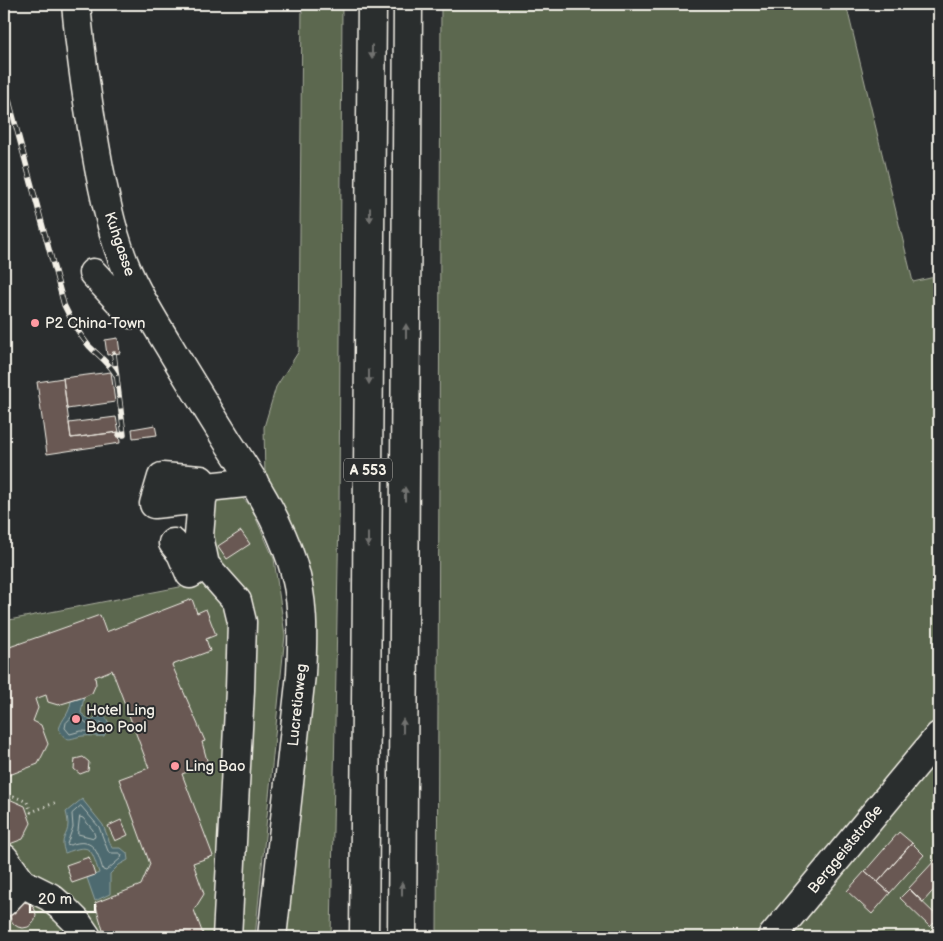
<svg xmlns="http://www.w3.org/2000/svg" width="943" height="941" viewBox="0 0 943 941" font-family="'Balsamiq Sans',sans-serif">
<rect width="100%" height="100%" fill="#2a2d2e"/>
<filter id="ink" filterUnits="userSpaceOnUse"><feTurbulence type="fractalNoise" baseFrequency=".02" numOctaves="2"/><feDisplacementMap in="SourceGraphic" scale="10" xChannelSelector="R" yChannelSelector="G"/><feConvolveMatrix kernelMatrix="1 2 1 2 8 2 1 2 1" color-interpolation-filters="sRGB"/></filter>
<g filter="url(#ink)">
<!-- green -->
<path fill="#5c6850" stroke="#a8ac9c" d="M302,4h40l-3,507 -8,426h-51l34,-304 -49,-155 -1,-51 12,-40 23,-36z
M441,4h405l67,278 26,-6v410l-5,6 5,6v239h-502z
M240,496l10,9 24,54 11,76 -30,302h-251v-316l191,-37 33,-4 -19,-34 5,-46z"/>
<!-- water -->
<path fill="#4d6b6f" stroke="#90a19f" d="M84,697l-3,16 10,8 4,-4 10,-1 5,9 -6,11c-7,1 -14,-1 -21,0 -12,1 -16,9 -24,-7 4,-13 10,-13 12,-28z
M82,799l21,26 9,23h9l6,5 1,7 -9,5 -9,9v20l-15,7 -8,-23 12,-5c-8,-25 -8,-30 -34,-20 -6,-16 3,-16 3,-29 0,-4 -1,-8 -2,-12z"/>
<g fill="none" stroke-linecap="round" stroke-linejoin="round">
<!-- shore -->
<path stroke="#b1bbb8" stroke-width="1" d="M74,715h3l12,10 12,-3 3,4 -4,6 -19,-1 -11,3 -5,-6 1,-5z
M81,806l18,21 9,24 3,2h8l3,2 -1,3 -15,13 -3,-1c-6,-20 -10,-33 -33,-25l-3,-1 6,-17 -1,-13z
M80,817l3,1 10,12 2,6 -1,2 -16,-4z"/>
</g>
<!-- building -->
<path fill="#695852" stroke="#f4f1e8" d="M118,338l2,15 -13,2 -2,-15z
M111,372l4,30 -48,7 -4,-31z
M63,378l8,60 48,-6 1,11 -73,11 -10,-72z
M116,417l3,15 -48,6 -2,-15z
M155,425l2,10 -24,3 -1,-9z
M241,531l9,13 -23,15 -9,-13z
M192,599l5,14 9,-4 10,26 -10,4 4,12 -38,14 33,76 -3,1 6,22 -26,10 31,82 -20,7 11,31 -10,16 10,27h-99l-10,-34 46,-18 9,-21 -31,-85 30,-11 -37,-98 -17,7 1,7 -4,9 -8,4 -26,8 -10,-3 -2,-7 -11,4 3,9 -5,13 8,4 7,19 -10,20 -34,13v-128l96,-34 6,17z
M83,757l6,5 -1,9 -8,3 -6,-5 1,-10z
M9,799l16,7 6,17 -8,16 -16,6 -3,-2v-43z
M121,820l7,15 -13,6 -7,-15z
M899,832l13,11 -34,39 -13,-11z
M912,843l12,12 -34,38 -12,-11z
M89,857l6,18 -23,8 -6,-18z
M936,859l3,3v22l-16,18 -14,-14z
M865,871l25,22 -18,21 -25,-23z
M909,889l30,29 -9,9 -30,-29z
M10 915a13 13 0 1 1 26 0a13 13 0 1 1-26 0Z
M874,930l8,7h-16z"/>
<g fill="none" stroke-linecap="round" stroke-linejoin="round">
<defs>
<path id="minor" d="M76,4c5,55 13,109 23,164 7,34 14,70 28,102 11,26 27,51 42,76 19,32 39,64 59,96 25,38 50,77 64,120 12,36 11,74 9,112l-29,263
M93,273l38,41 18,-1
M207,487l-6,-7 -39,-3 -8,27 48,-5 5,-12 47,-5
M202,499l-3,37 6,29 32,36 5,21 -2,68 -13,247
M173,543l8,10 9,21 15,-9
M4,858l18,25 28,14 15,13 11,11 11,16
M4,902l18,-19
M772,937l167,-201"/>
<path id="highway" d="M364,937l8,-933
M402,937l6,-933"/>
</defs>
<!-- minor casing -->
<use href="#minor" stroke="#f4f1e8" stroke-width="31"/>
<!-- highway casing -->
<use href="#highway" stroke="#f4f1e8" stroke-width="31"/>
<!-- path -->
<path stroke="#f4f1e8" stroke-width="3" stroke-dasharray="1 4" stroke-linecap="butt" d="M4,797l7,-2 16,7 4,10 26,-10"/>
<!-- minor -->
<use href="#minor" stroke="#2a2d2e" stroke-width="28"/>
<!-- highway -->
<use href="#highway" stroke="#2a2d2e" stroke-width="28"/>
<defs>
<path id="rail" d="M4,82l60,223c7,15 14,28 25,41 10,10 20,17 27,29
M114,354l10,81h-5"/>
</defs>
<!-- rail casing -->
<use href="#rail" stroke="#f4f1e8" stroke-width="5.5"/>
<!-- rail -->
<use href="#rail" stroke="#2a2d2e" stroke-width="4" stroke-dasharray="11" stroke-linecap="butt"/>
</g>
<!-- one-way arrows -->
<defs><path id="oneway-solid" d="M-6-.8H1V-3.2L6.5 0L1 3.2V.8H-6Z" transform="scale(1.25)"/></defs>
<g fill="#71726f">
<use href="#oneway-solid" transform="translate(372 52) rotate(90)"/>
<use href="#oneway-solid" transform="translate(370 215) rotate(90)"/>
<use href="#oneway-solid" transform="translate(406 331) rotate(-90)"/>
<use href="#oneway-solid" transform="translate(369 377) rotate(90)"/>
<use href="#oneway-solid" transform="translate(405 494) rotate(-90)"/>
<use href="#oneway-solid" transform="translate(368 540) rotate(90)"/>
<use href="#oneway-solid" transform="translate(403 726) rotate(-90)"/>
<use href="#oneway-solid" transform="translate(402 889) rotate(-90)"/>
</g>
</g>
<!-- markers -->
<g fill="#ff9aa2" stroke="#2a2d2e" stroke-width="2">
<circle cx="35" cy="323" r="5"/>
<circle cx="76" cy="719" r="5"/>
<circle cx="175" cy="766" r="5"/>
</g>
<g text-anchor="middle" stroke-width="4" stroke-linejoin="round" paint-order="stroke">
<!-- shield labels -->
<rect fill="#2a2d2e" stroke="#b7b6b0" stroke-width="1" x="344" y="458.5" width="48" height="23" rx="4"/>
<g font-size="14" font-weight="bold" fill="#f4f1e8">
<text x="368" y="475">A 553</text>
</g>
<!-- street labels -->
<g font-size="15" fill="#f4f1e8" stroke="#2a2d2e">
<text transform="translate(120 244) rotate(71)" y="5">Kuhgasse</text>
<text transform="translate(297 705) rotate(-84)" y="5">Lucretiaweg</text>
<text transform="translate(845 849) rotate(-51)" y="5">Berggeiststraße</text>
</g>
<!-- poi labels -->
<g font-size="15" fill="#f4f1e8" stroke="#2a2d2e" text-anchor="start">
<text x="45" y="328">P2 China-Town</text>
<text x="86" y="715">Hotel Ling<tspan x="86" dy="17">Bao Pool</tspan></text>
<text x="185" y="771">Ling Bao</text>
</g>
</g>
<!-- margin -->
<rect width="943" height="941" fill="none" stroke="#2a2d2e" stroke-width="20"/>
<rect x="10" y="10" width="923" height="921" fill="none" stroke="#f4f1e8" stroke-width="2" filter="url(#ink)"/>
<!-- scale -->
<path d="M30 904v8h65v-8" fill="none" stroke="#f4f1e8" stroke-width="2.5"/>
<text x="38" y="904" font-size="15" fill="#f4f1e8" stroke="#2a2d2e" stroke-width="4" paint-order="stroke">20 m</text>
</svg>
